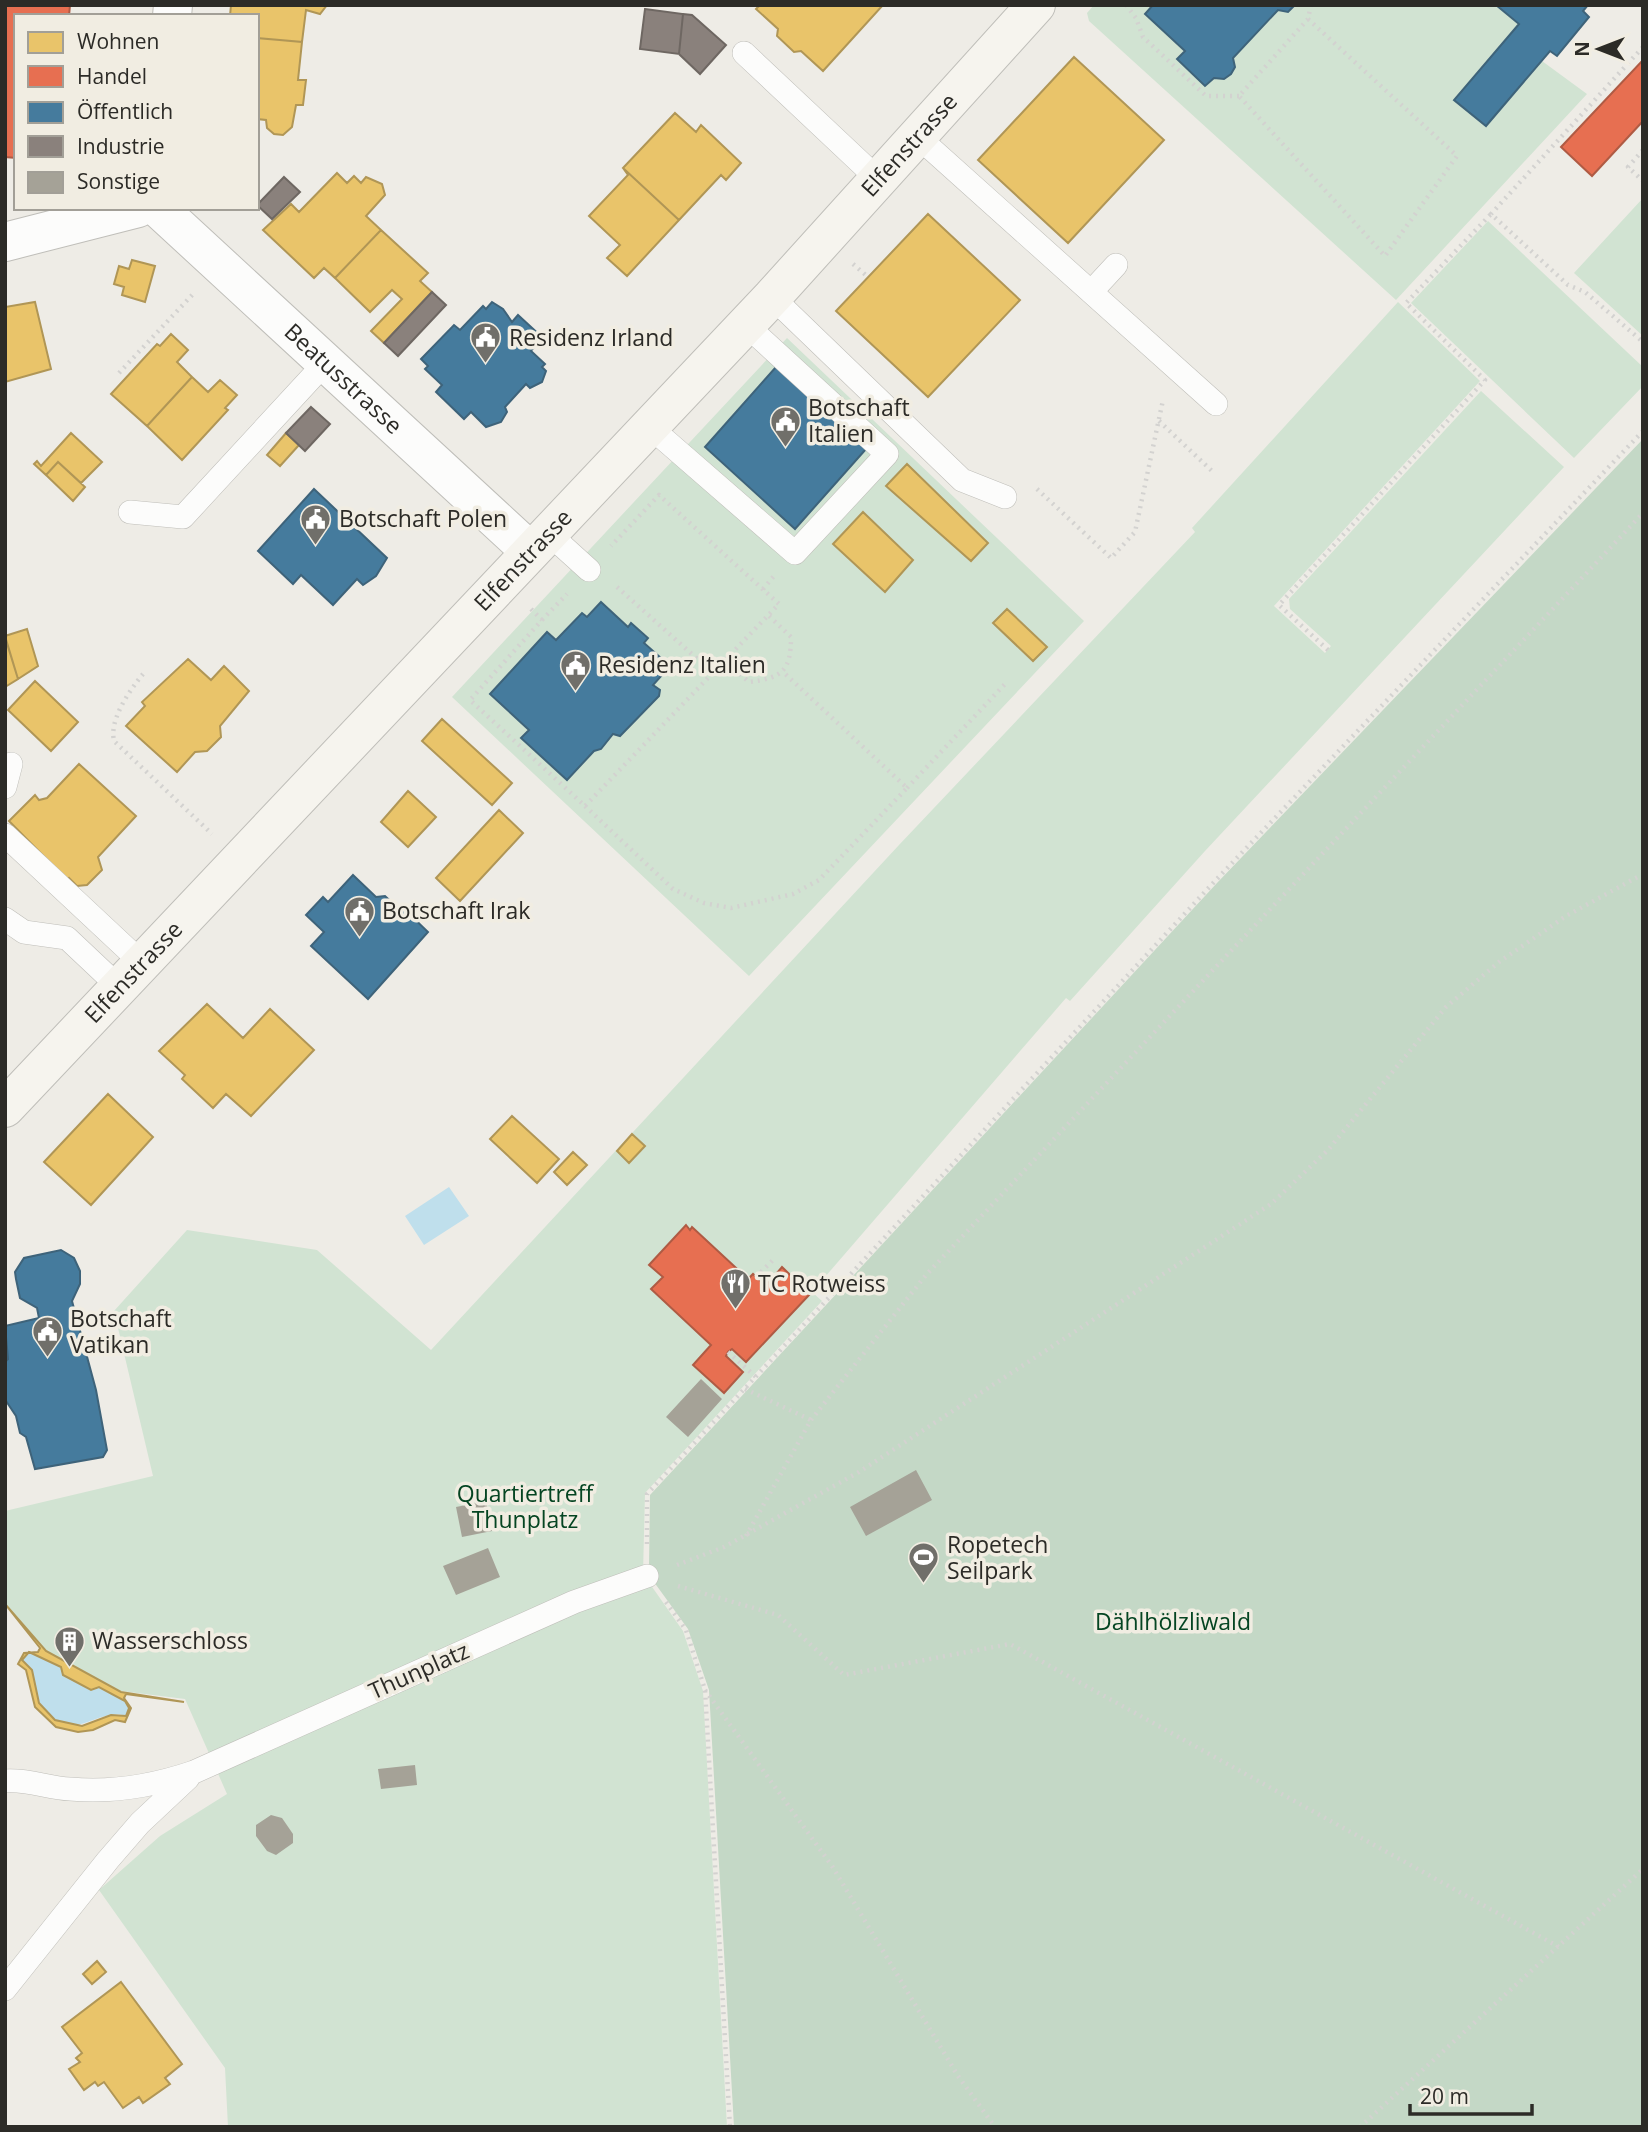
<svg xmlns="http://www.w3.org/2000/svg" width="1648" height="2132" viewBox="0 0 1648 2132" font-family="'Open Sans',sans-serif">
<rect width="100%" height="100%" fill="#eeece6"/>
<!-- green -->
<path fill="#d1e3d2" d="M1094,5h402l23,19 -64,76 31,26 56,-65 45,33 -191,206 -307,-279 -2,-8z
M1643,198v138l-69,-63z
M1488,221l155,146v19l-69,72 -163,-155z
M1398,302l82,79 -206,225 51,47 6,-7 -41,-37 -1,-10 192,-208 83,76 -359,384 -135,150 -4,-3 -254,294 10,9 -177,192 -2,81 40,57 20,60 24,436h-499l-3,-59 -126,-178 61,-54 67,-42 -42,-95 -64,-8 -75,-40 -41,-48v-92l148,-35 -39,-165 73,-81 130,20 114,100 468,-505 296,-313 -3,-4z
M787,338l297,283 -335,355 -297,-279z"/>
<!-- forest -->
<path fill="#c4d8c6" d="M1643,439v1688h-909l-25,-437 -21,-61 -34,-47 -5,-14 1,-73 567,-612z"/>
<!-- water -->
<path fill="#bfdfec" d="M449,1187l20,29 -45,29 -19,-29z
M29,1652l32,15 2,8 27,15 9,-3 27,15 3,9 -3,5c-30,-9 -52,30 -82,-7 -13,-15 -5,-38 -22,-49z"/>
<!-- homes -->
<path fill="#e9c46a" stroke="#b09656" stroke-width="2" fill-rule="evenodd" d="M231,5h96l-7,9 -14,-4 -4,32 -45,-4v-22h-27z
M760,5h123l-60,66 -22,-20 -7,1 -17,-16 1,-7 -22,-20z
M257,38l45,4 -4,38h8l-3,25h-7l-4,22 -9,8 -9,-1 -7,-6 -1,-8 -9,-1z
M1074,57l90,83 -96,103 -90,-83z
M675,113l21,19 5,-7 40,38 -15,17 -5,-5 -42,45 -56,-52z
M623,168l56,52 -52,56 -20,-18 13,-13 -31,-29 39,-41z
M337,173l10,10 7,-7 7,7 5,-6 16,7 3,11 -19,21 15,14 -46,48 -11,-10 -10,10 -51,-48 28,-26 8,8z
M928,214l92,86 -92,97 -92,-86z
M381,230l47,43 -8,8 12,11 -48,51 -13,-12 31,-32 -10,-9 -22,22 -35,-34z
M132,260l23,6 -10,36 -23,-7 2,-8 -10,-3 5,-18 10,3z
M35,302l16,67 -46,13v-75z
M171,334l17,16 -11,12 15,15 -45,49 -36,-32 46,-50 3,2z
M192,377l16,15 12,-12 17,15 -12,13 3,2 -46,50 -35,-34z
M71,433l31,29 -21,21 -23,-21 -12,13 -12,-11 3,-3 4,5z
M286,433l13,12 -19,21 -13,-11z
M58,462l27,25 -12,14 -27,-26z
M907,464l81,79 -17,18 -85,-75z
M863,512l50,48 -28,32 -52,-48z
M1007,609l40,38 -14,14 -40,-38z
M27,629l11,37 -20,13 -13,-43z
M5,637l13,42 -13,8z
M188,659l23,21 13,-14 25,25 -29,35 1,11 -14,14 -12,1 -18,20 -51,-46 19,-20 -3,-4z
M35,681l43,41 -27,29 -43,-41z
M442,719l70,64 -20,22 -70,-64z
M79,764l57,52 -38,41 4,13 -15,15 -10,1 -8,-8 -2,2 -58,-59 26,-26 4,5 8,-2z
M408,791l28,26 -28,30 -27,-25z
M499,810l24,23 -63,68 -24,-23z
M207,1004l36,34 27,-29 44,41 -63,66 -25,-22 -13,14 -31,-29 3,-4 -26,-24z
M108,1094l45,43 -62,68 -47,-43z
M512,1116l47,43 -22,24 -47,-44z
M632,1134l13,12 -16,17 -12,-12z
M573,1152l14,13 -20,20 -13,-13z
M5,1604l41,47 75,41 63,10 -58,-8 -2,4 7,10 -6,14 -10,-2 -22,10 -15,2 -22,-5 -21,-20 -9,-37 -8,-6 6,-11 14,-1 2,-4zM29,1652l32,15 2,8 28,15 8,-3 26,14 4,7 -3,8 -15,-1 -29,11 -27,-6 -16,-17 -7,-33 -10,-10z
M97,1961l9,11 -14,12 -9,-10z
M121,1982l61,82 -17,14 5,6 -27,19 -4,-6 -16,11 -19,-26 -6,4 -3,-4 -11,8 -15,-21 11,-7 -4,-4 6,-5 -20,-26z"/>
<!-- shops -->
<path fill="#e76f51" stroke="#af5b44" stroke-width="2" d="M5,5h65l-1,11h-53v142l-11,-1z
M1643,60v61l-51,55 -31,-29z
M686,1225l4,5 2,-3 56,52 5,-5 13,12 16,-19 28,27 -64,68 -14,-13 -4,3 -2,4 17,16 -19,21 -31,-28 18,-20 -60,-56 12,-12 -14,-12z"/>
<!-- public -->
<path fill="#457b9d" stroke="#3e637a" stroke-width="2" d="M1153,5h142l-7,7 -10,-2 -45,48 2,9 -4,7 -7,5 -10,-1 -9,8 -28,-27 8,-8 -40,-37z
M1496,5h92l-5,6 6,6 -32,39 -7,-5 -64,75 -32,-26 65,-76z
M492,302l11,7 9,13 6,-7 24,22 -11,14 14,13 -3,3 4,4 -4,11 -12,6 -4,-4 -21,23 2,5 -6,10 -15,5 -15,-15 -7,7 -28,-27 6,-7 -17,-16 3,-3 -7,-7 33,-34 6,5 23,-24 3,3z
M776,367l90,82 -71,80 -90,-82z
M314,489l73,69 -11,18 -13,9 -6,-6 -24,26 -32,-30 -8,9 -35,-33z
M601,602l27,25 3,-4 17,15 -4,5 26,23 -17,19 7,5 -1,6 -39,40 -7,-2 -12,15 -7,2 -27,29 -46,-42 8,-8 -39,-36 57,-62 9,8 26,-27 5,4z
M353,875l23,22 9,-1 14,13v4l4,-5 25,24 -60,67 -57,-53 13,-14 -18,-17 17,-18 5,5z
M61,1250l13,8 6,13v13l-8,17 24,89 11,60 -4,7 -68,12 -9,-32 -6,-4 -4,-17 -10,-15 -1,-39 3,-3 -3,-33 34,-8 -2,-10 -17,-10 -4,-19 -1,-7 9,-14z"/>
<!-- industry -->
<path fill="#8a817c" stroke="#6e6762" stroke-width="2" d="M645,9l38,5 -4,40 -39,-5z
M683,14l9,1 34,30 -26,29 -21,-20z
M284,177l16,15 -28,27 -15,-14z
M432,292l14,13 -48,51 -14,-13z
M311,407l19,17 -25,27 -19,-18z"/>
<!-- building -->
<path fill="#a5a297" d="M701,1379l21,20 -34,38 -22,-20z
M916,1470l16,30 -66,36 -16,-29z
M486,1501l6,30 -30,6 -6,-30z
M488,1548l12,29 -44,18 -13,-29z
M415,1765l2,20 -36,4 -3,-20z
M271,1815l11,3 11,16v9l-17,12 -9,-4 -11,-15v-11z"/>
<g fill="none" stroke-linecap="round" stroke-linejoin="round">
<defs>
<path id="lane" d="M744,53l135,127
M917,136l299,268
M1091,292l25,-27
M772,297l190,183 43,17
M649,426l146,127 92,-99 -141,-129
M130,512l53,5 143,-155
M547,532l42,38
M5,787l6,-23
M5,835l137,128
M5,919l19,13 43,6 52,49
M5,1781c23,-2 43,7 65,8 44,4 83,-3 124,-17l380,-170 73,-26
M5,1989l103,-129 32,-37 48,-45"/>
<g id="street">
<path d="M172,16l1,-11"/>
<path id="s1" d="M158,208l372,343"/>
<path d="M5,242l133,-34"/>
</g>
<g id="secondary">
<path id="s2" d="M5,1108l767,-811 264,-292"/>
</g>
</defs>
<!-- lane casing -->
<use href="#lane" stroke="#bfbeb9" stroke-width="24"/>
<!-- street casing -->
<use href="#street" stroke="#bfbeb9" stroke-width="40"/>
<!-- secondary casing -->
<use href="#secondary" stroke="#bfbeb9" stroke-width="40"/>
<!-- path -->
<path stroke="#d3d2d0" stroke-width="4.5" stroke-dasharray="2 5" stroke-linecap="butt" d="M1126,5l10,13 7,19 63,59h33
M1308,19l149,137 -72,100 -146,-160 69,-77 3,-14
M1643,47l-152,167 77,71 17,7 58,50
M1643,150l-15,17 15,14
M853,264l15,13
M119,373l75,-80
M1159,421l53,50
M1037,489l74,69 24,-26 28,-132
M617,587l96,86
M763,589l11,-13
M531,609l11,11 -72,80 115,106 194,-202 -120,-109 -48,51
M542,620l25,-26
M1328,650l-49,-45 206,-225 -79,-77 85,-89
M724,660l25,22c33,-4 42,-11 42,-45l-23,-22
M143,674c-13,16 -34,45 -29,67l98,93
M907,788l98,-104
M585,806l88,83 31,14 27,5 62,-14 26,-14 88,-92 -125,-117
M756,1277l17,-17
M728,1352l28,25
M745,1389l66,31
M746,1536l65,-116 115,-145 717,-762
M647,1544v-50l568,-613 428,-450
M677,1565l47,-18 135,-75 412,-268 57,-54 118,-143 53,-45 67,-46 77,-42
M678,1586l100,29 66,60 166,-31 549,303
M666,1602l20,28 19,60 25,437
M705,1690l127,176 126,210 37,51
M1360,2127l283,-258"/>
<!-- lane -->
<use href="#lane" stroke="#fcfcfb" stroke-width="23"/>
<!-- street -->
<use href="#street" stroke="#fcfcfb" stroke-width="38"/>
<!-- secondary -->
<use href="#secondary" stroke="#f6f4ee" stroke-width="38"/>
</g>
<!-- icons -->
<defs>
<symbol id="civic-pin" viewBox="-11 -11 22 30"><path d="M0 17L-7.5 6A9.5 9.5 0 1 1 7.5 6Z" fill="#706f6a" stroke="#f1ede2"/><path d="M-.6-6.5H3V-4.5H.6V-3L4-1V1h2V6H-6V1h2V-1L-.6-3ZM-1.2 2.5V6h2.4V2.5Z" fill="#fff"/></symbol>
<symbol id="restaurant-pin" viewBox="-11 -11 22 30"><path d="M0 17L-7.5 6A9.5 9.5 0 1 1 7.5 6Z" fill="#706f6a" stroke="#f1ede2"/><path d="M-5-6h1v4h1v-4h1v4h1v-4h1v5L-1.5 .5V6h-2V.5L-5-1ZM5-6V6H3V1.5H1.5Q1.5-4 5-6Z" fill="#fff"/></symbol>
<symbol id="stadium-pin" viewBox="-11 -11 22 30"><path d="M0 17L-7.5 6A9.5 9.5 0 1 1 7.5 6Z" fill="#706f6a" stroke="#f1ede2"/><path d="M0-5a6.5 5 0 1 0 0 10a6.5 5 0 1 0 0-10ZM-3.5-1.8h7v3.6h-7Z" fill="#fff"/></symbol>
<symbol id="building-pin" viewBox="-11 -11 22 30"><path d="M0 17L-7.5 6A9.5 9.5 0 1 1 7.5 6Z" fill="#706f6a" stroke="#f1ede2"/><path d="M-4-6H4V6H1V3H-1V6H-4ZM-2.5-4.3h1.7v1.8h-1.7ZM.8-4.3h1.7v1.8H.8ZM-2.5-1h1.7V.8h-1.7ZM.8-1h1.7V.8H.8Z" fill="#fff"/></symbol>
</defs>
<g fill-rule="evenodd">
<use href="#civic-pin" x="468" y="320" width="35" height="47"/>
<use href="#civic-pin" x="768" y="404" width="35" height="47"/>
<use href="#civic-pin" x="298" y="502" width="35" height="47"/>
<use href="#civic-pin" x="558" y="648" width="35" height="47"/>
<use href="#civic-pin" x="342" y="894" width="35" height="47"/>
<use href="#restaurant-pin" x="718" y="1266" width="35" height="47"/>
<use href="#civic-pin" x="30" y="1314" width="35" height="47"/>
<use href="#stadium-pin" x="906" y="1540" width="35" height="47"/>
<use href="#building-pin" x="52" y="1624" width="35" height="47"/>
</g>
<g text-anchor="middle" stroke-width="7" stroke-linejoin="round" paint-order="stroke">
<!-- street labels -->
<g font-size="23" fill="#2c2b27" stroke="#f1ede2">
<text dy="8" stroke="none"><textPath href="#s2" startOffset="1321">Elfenstrasse</textPath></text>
<text dy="8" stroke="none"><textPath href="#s1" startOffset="252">Beatusstrasse</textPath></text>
<text dy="8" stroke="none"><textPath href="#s2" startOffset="754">Elfenstrasse</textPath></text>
<text dy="8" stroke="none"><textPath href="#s2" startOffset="187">Elfenstrasse</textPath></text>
<text transform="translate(419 1671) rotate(-24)" y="8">Thunplatz</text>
</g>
<!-- poi labels -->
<g font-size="23" fill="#2c2b27" stroke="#f1ede2" text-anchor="start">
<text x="509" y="346">Residenz Irland</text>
<text x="808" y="416">Botschaft<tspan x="808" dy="26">Italien</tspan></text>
<text x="339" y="527">Botschaft Polen</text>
<text x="598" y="673">Residenz Italien</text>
<text x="382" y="919">Botschaft Irak</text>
<text x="758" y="1292">TC Rotweiss</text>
<text x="70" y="1327">Botschaft<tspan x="70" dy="26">Vatikan</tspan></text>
<text x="947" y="1553">Ropetech<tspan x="947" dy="26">Seilpark</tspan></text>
<text x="92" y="1649">Wasserschloss</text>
</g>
<!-- park labels -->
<g font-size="23" fill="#054522" stroke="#f1ede2">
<text x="525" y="1502">Quartiertreff<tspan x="525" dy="26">Thunplatz</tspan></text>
<text x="1173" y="1630">Dählhölzliwald</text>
</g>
</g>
<!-- border -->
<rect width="1648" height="2132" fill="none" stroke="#2c2b27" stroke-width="14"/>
<!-- legend -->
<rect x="14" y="14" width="245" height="196" fill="#f1ede2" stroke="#a29f97" stroke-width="2"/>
<rect x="28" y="32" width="35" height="21" fill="#e9c46a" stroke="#a29f97" stroke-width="2"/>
<text x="77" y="49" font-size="21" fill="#2c2b27">Wohnen</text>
<rect x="28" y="66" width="35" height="21" fill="#e76f51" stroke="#a29f97" stroke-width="2"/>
<text x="77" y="84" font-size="21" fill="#2c2b27">Handel</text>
<rect x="28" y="102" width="35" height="21" fill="#457b9d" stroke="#a29f97" stroke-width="2"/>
<text x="77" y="119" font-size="21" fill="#2c2b27">Öffentlich</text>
<rect x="28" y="136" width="35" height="21" fill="#8a817c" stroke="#a29f97" stroke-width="2"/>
<text x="77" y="154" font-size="21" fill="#2c2b27">Industrie</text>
<rect x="28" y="172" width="35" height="21" fill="#a5a297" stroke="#a29f97" stroke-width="2"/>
<text x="77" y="189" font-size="21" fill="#2c2b27">Sonstige</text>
<!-- north arrow -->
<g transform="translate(1599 49) rotate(270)" stroke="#f1ede2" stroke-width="5" paint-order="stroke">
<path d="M0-5L12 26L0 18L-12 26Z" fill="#2c2b27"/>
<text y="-10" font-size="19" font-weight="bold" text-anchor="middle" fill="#2c2b27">N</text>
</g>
<!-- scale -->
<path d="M1410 2104v10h122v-10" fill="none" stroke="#2c2b27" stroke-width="3.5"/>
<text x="1420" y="2104" font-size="21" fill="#2c2b27" stroke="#f1ede2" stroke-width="5" paint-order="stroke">20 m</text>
</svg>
